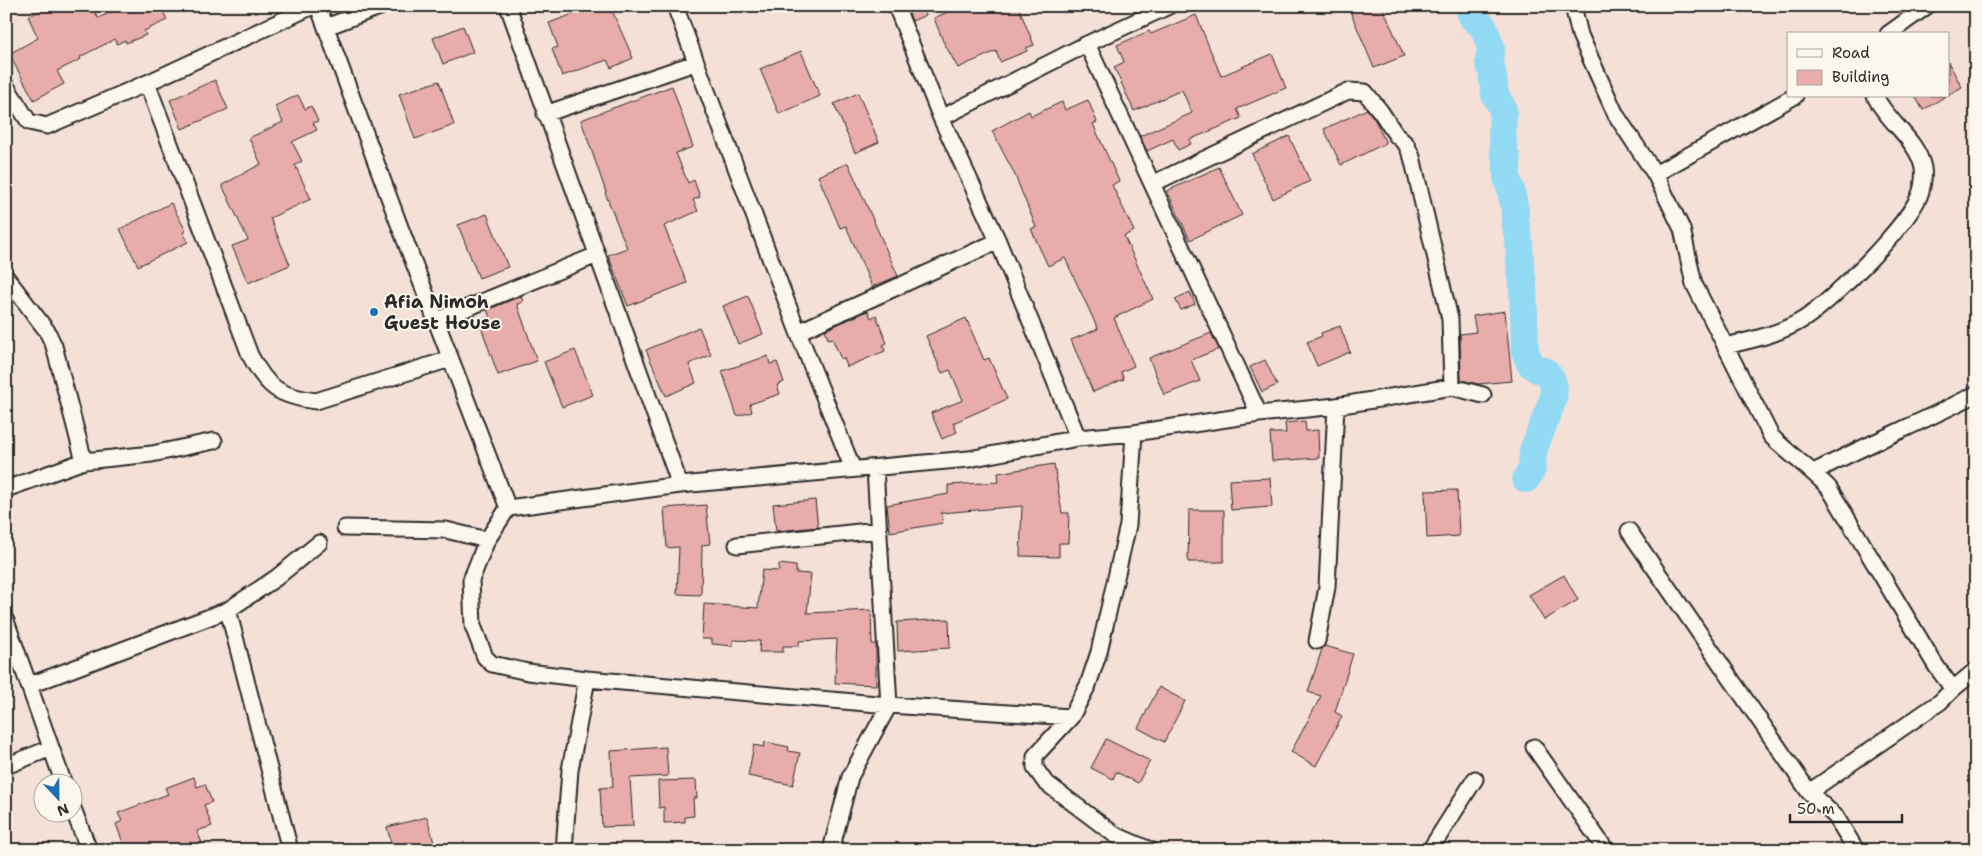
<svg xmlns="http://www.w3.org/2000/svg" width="1982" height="856" viewBox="0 0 1982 856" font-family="'Shantell Sans',sans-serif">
<rect width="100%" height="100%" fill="#f5e0d8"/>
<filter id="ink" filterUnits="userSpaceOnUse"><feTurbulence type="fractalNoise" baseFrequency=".02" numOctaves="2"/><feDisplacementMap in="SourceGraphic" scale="10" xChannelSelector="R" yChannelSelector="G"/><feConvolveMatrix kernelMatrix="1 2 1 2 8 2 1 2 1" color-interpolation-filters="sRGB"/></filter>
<g filter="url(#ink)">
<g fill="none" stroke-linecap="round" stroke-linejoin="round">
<!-- river -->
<path stroke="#92d9f4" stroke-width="28" d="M1468,6l5,12 10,8 8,21 -2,16 3,8 3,24 8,14 -1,24 2,19 3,8v18l4,12 4,21v10l4,21 1,23 3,18 2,68 5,12 7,6 8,2 6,7 3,10 -1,11 -20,52 -1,18 -6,10"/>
</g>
<!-- building -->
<path fill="#e8acaa" stroke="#2b2b2b" d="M41,6h45l3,6 5,-2 4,8 27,-12h36l6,14 -23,11 2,4 -20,8 -1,-3 -8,4 -2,-5 -35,18 1,2 -24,12 7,13 -30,16 -25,-46 29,-16 -10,-22 15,-6z
M586,6h24l23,52 -22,10 -4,-8 -45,16 -10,-27 6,-2 -9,-24 38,-14z
M906,6h16l4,9 -14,6z
M961,6h57l16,39 -8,3 1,3 -27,11 -4,-11 -38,17 -15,-27 -9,-23z
M1348,6h34l22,50 -30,12z
M1196,15l25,61 51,-22 14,34 -49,21 4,9 -52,22 2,4 -13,6 -5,-11 -26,12 -7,-15 52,-23 -10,-23 -48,21 -20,-44 10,-5 -7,-17 32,-14 2,3z
M463,26l10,26 -30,12 -10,-26z
M801,51l19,45 -41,18 -19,-45z
M1948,62l14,25 -14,8z
M215,80l13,29 -46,20 -12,-29z
M439,81l15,44 -39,14 -16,-45z
M672,86l21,61 -17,6 12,30 6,-3 6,17 -7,3 5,11 -34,15 23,57 -59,23 -20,-51 19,-7 -22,-55 1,-1 -25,-72z
M858,93l21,49 -24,11 -21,-49z
M298,95l7,14 6,-3 7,15 -5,2 4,7 -25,12 10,19 -7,4 16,34 -41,19 20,47 -42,18 -16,-37 16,-6 -26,-55 39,-21 -12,-26 34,-16 -8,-16z
M1915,96h31l-23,14z
M1088,100l9,22 -4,2 26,57 -7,4 22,46 -10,5 29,63 -39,19 20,48 -13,6 3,7 -31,13 -22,-52 27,-11 -33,-71 -17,8 -17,-37 5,-2 -22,-54 -22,-42 37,-20 2,5 31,-14 3,8z
M1367,109l8,11 11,23 -45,22 -17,-36z
M1289,136l21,45 -37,18 -21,-45z
M848,163l50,113 -26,11 -26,-61 -6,2 -22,-52z
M1219,167l23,48 -52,25 -23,-49z
M171,203l15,28 -3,1 5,10 -50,24 -18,-37z
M487,214l21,53 -29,11 -21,-53z
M1190,292l5,12 -14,6 -6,-11z
M521,296l2,6 -6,2 20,57 -39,14 -19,-54 11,-4 -3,-7z
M748,296l15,38 -25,10 -15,-38z
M868,311l3,7 5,-3 11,28 -4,2 2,6 -38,16 -3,-9 -3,1 -9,-21 -4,1 -3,-9z
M1505,311l7,70 -34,3 -17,-4 -1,-46 16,-2 -3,-16z
M966,318l18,42 5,-2 18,41 -54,24 4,9 -15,7 -11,-26 32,-13 -13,-30 -8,3 -16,-37z
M1340,326l10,26 -33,14 -10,-24 15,-6 -1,-3z
M699,327l12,28 -22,9 7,19 -30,13 -20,-46z
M1211,333l8,16 -28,11 9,21 -36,14 -15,-37z
M575,350l18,45 -31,12 -18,-45z
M768,356l2,8 7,-2 7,20 -7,3 3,9 -30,10 2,8 -15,4 -15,-45z
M1265,360l12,25 -15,7 -12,-25z
M1305,421l1,10 12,-1 1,28 -47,3 -2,-28h16l-1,-10z
M1054,464l8,49h7l-1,30h-9v14l-39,-1 2,-50 -81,7 2,10 -53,9 -3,-27 61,-11v-9l51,-3 -1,-9z
M1270,478l2,29 -41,3 -2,-30z
M1457,490l2,46 -32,2 -2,-47z
M815,500l3,27 -42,4 -3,-27z
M706,505l4,39 -8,1 -1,50 -24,-1 2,-47 -12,1 -3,-40z
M1189,510h35v52h-36z
M779,564l17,2v7l15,1 -4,39 64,-3 1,34h4v41l-41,-2 2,-44 -38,2v5h-16v6h-24l1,-11 -27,-1v6l-21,-2v-5h-10l2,-35 54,4 4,-38 17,1z
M1564,575l14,25 -34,20 -15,-25z
M949,619l1,29 -52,3 -1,-29z
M1325,646l28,8 -18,58 7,4 -26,50 -25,-14 30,-56 -13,-4 14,-43z
M1159,687l26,14 -21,41 -26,-14z
M1106,739l44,22 -12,22 -22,-11 -3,7 -22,-11z
M765,742l24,5 -1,4 12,2 -7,32 -45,-9 6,-31 10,2z
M666,747l2,29 -38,2 3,48 -31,1 -2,-39 13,-1 -2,-36z
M194,777l3,10 8,-3 7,18 -8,3 8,21 -15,5 8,19h-72l-1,-4 -7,2 -9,-24 6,-3 -4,-8 50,-19 -3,-6z
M696,780l1,18h-4l1,18 -9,1v5l-21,1v-16l-5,1 -1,-27z
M427,817l9,33h-43l-6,-23z"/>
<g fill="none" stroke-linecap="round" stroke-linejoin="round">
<defs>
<path id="minor" d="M318,6l82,221 108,281
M508,6l172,479
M675,6l123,326 55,137
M896,6l45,112 57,123 80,197
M1573,6l7,29 36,80 39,59 27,55 12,55 77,152c18,18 40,33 58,52l107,178 17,23 -13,13 -131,90
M326,27l56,-21
M1888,34l39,-28
M1087,44l172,370
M147,83l103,272c17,33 29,41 66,46l134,-42
M6,86l23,36 18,4 100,-43 166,-77
M545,114l150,-51
M941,118l146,-74 82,-38
M1655,174l140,-78
M1152,184l196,-93 17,1 16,20 15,23 10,9 6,13 38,162 2,68
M6,277l41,54 7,15 30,115
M435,321l162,-66
M798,332l200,-91
M1725,346c27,-6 55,-12 79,-27 27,-17 109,-98 117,-128 2,-6 3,-17 2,-23 -6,-29 -36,-46 -48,-72
M1134,433l-6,92 -29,127 -11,33 -17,32 -36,39v12l10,14 70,53 35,15
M1814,472c53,-28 109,-50 162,-78
M6,489l78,-28 68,-7 62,-13
M345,528l101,2 41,10
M1629,531l180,261 27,25 20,33
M737,545l141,-15
M228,610l62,240
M6,621l58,163
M1317,641l10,-54 9,-181
M30,685l198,-75 48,-32 43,-35
M1953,689l23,-19
M1071,717l-182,-12 -302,-26 -59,-7 -36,-8 -7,-7 -12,-31 -2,-46 16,-40 21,-32 172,-23 289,-26 109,-21 56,-5 125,-19 77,-8 116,-19 31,8
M1534,747l72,103
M6,766l45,-18
M72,806l17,44
M564,850l6,-80 17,-91
M831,850l19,-73 39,-72 -14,-237
M1430,850l45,-71"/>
</defs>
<!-- minor casing -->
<use href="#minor" stroke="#2b2b2b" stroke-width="19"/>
<!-- minor -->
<use href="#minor" stroke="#fbf7ec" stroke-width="15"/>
</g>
</g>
<!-- markers -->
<circle fill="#1f6fb2" stroke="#fbf7ec" stroke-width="2" cx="374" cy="312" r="5"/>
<g text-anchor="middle" stroke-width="4" stroke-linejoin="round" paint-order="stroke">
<!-- poi labels -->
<g font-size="18" font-weight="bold" fill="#2b2b2b" stroke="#fbf7ec" text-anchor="start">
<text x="384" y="308">Afia Nimoh<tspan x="384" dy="21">Guest House</tspan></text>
</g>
</g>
<!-- margin -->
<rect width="1982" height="856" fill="none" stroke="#fbf7ec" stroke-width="25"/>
<rect x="12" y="12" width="1957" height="831" fill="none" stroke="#2b2b2b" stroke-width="2" filter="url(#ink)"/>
<!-- legend -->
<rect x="1787" y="32" width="162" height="65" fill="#fbf7ec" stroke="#a8a59f"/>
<rect x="1797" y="49" width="25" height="8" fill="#fbf7ec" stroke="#a8a59f"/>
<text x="1832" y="58" font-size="15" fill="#2b2b2b">Road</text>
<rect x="1797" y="70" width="25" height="15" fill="#e8acaa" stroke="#a8a59f"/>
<text x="1832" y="82" font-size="15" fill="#2b2b2b">Building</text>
<!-- north arrow -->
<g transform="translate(58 798) rotate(158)"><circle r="24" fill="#fbf7ec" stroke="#a8a59f"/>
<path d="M0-4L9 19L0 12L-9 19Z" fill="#1f6fb2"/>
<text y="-8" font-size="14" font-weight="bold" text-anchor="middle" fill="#2b2b2b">N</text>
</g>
<!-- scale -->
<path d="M1790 814v8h112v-8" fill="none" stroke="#2b2b2b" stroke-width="2.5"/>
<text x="1797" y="814" font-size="15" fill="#2b2b2b" stroke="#fbf7ec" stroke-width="4" paint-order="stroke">50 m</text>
</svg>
